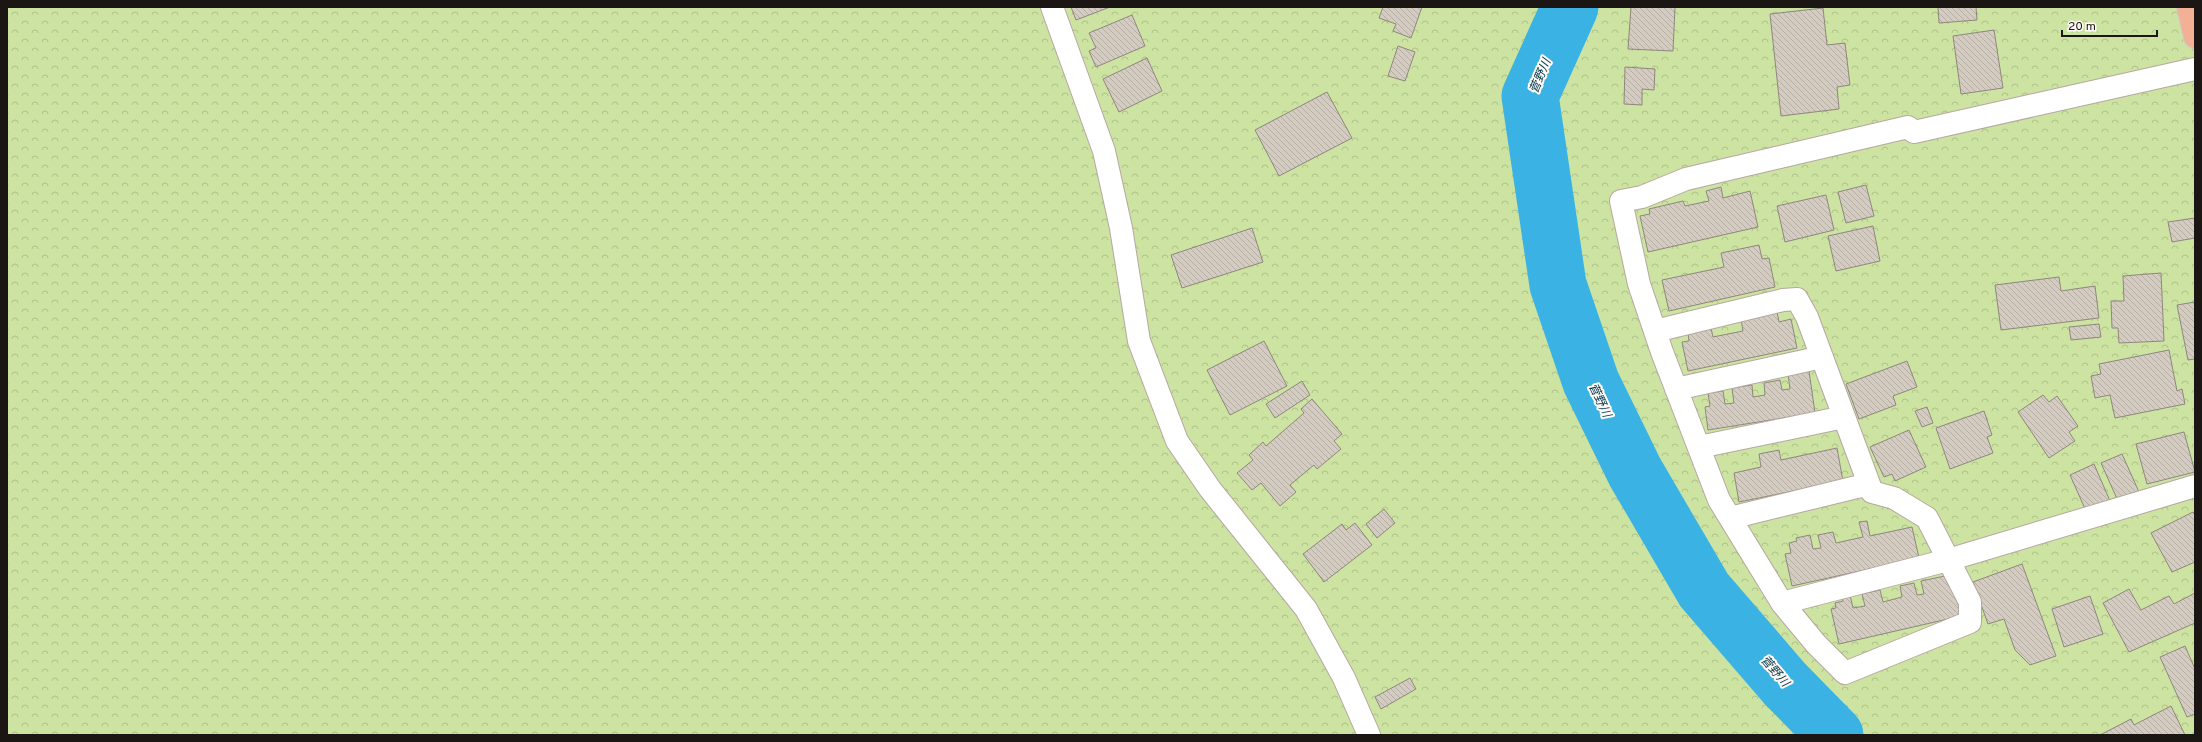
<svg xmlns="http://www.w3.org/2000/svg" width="2202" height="742" viewBox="0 0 2202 742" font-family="Overpass,'Noto Sans JP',sans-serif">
<defs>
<pattern id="forest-crowns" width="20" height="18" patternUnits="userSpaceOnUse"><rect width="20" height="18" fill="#cce3a1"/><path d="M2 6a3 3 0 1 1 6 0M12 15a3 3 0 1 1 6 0" fill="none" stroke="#afc28a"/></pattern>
<pattern id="building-back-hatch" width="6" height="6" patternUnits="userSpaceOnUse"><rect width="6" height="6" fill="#d4cbc1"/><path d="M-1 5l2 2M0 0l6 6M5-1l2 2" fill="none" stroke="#b5aea5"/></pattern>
</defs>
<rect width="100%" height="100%" fill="#f8ebe3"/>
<!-- forest -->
<path fill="url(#forest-crowns)" d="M7,7h2188v728h-2188z"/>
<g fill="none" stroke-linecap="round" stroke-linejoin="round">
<!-- river -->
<path stroke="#3ab3e4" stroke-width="57" d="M1570,7l-40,89 28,189 33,97 44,90 69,118 81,94 50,51"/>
</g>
<!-- building -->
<path fill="url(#building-back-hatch)" stroke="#8f877d" d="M1071,7h39l-34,13z
M1383,7h39l-11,31 -18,-7 3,-7 -17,-6z
M1631,7h44l-2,44 -45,-2z
M1938,7h38l1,13 -38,3z
M1823,8l4,37 18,-2 5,42 -13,2 2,22 -58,7 -11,-102z
M1132,15l13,31 -49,21 -7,-16 7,-3 -7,-15z
M1994,30l9,58 -42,6 -8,-58z
M1398,46l17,6 -10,29 -17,-5z
M1147,58l15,33 -43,21 -16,-33z
M1625,67l30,2 -1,21 -12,-1v16l-18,-1z
M1327,92l25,46 -73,38 -24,-46z
M1866,185l8,31 -28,7 -8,-31z
M1721,187l2,11 27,-7 8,36 -110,25 -8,-36 10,-2 -1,-5 34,-8 2,5 24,-5 -3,-10z
M1826,195l8,35 -49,12 -8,-36z
M2195,218v20l-23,4 -4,-20z
M1873,226l7,35 -44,10 -8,-35z
M1252,228l11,34 -81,26 -11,-33z
M1759,245l3,14 7,-1 6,29 -106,24 -7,-31 62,-13 -3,-14z
M2161,273l3,68 -45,2 -1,-15h-6l-1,-27h13l-1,-25z
M2059,277l2,14 34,-5 4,32 -98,12 -6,-45z
M2195,302v57l-7,1 -11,-55z
M1777,312l2,10 12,-3 6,29 -109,23 -6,-29 7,-1 -1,-8 23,-5 2,9 30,-6 -2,-12z
M2099,324l2,13 -30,3 -2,-13z
M1264,341l23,45 -57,29 -23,-45z
M2169,350l8,41 5,-2 3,15 -70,14 -5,-23 -15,3 -4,-22 10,-2 -2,-10z
M1907,361l10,26 -24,9 3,9 -37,14 -13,-35z
M1809,371l6,42 -107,17 -3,-23 5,-1 -2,-13 15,-2 2,13 9,-1 -2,-15 20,-3 1,12 12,-2 -1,-12 16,-3 2,10 8,-1 -2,-15z
M1302,381l8,14 -35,23 -9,-14z
M2043,395l6,7 8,-6 21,30 -9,6 6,9 -26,17 -31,-46z
M1312,399l30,35 -8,7 7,8 -24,20 -3,-4 -24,20 6,7 -16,14 -19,-23 -9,7 -15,-17 16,-13 -4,-5 14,-13 3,4 38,-33 -3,-4z
M1927,407l6,16 -11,4 -7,-16z
M1984,411l8,24 -5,2 6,16 -43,16 -14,-41z
M1909,430l17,37 -31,14 -3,-7 -8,3 -14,-30z
M2184,432l11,40 -48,12 -11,-40z
M1837,448l6,33 -104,21 -5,-29 27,-6 -2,-13 20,-4 2,10z
M2122,454l17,38 -21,9 -17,-38z
M2094,464l16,37 -24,10 -16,-36z
M1384,509l11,14 -18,15 -11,-14z
M2193,512l2,3v47l-23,10 -21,-39z
M1867,521l3,15 42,-9 7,31 -127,28 -7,-32 6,-1 -2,-10 8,-2 -1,-3 14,-3 3,14 8,-1 -3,-13 15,-3 3,11 27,-6 -4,-15z
M1355,523l17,22 -48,37 -21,-28 39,-30 4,6z
M2022,564l34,92 -26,9 -15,-15 -11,-31 -16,5 -15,-42z
M1945,576l3,8 5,-1 8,33 -122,28 -8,-35 5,-1 -1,-5 8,-2 -1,-4 8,-2 3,13 12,-2 -3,-12 18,-4 3,12 19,-5 -2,-11 14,-3 3,12 7,-1 -3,-13z
M2129,589l12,21 28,-14 5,8 21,-11v30l-66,29 -26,-49z
M2090,596l13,38 -39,13 -12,-38z
M2185,646l10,23v45l-8,3 -27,-60z
M1410,678l6,11 -35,20 -6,-12z
M2171,706l14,29h-85l31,-16 3,6z"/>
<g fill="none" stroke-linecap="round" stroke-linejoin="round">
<defs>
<path id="minor" d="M1052,7l52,144 17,77 18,113 38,100 33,48 96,120 38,69 25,57
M1655,331l128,-31 14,-1 10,18 65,175 22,6 33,20 43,84v20l-125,51 -29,-29 -34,-41 -63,-103 -57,-148 -23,-68 -18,-83 21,-4 44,-18 222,-52 6,5 281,-63
M1676,389l146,-32
M1699,447l145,-30
M1730,518l139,-34
M1782,603l166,-43 247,-74"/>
<path id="primary" d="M2188,7l7,30"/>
</defs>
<!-- minor casing -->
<use href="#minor" stroke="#b5a8a1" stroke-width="24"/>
<!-- primary casing -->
<use href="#primary" stroke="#cdcccb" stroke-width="24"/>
<!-- minor -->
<use href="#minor" stroke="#fff" stroke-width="22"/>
<!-- primary -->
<use href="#primary" stroke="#f3b094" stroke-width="22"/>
</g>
<g text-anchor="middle" stroke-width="4" stroke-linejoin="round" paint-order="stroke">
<!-- water labels -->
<g font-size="12" font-style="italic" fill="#003548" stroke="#fffaf7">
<text transform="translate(1540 76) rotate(-67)" y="4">菅野川</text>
<text transform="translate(1600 400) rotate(65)" y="4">菅野川</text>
<text transform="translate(1775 671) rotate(49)" y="4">菅野川</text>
</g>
</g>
<!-- border -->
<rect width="2202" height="742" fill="none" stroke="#1b1614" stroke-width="16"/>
<!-- scale -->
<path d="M2062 30v6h95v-6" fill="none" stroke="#1b1614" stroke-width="2"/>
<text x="2068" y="30" font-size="12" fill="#1b1614" stroke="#fffaf7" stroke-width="3" paint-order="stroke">20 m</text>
</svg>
